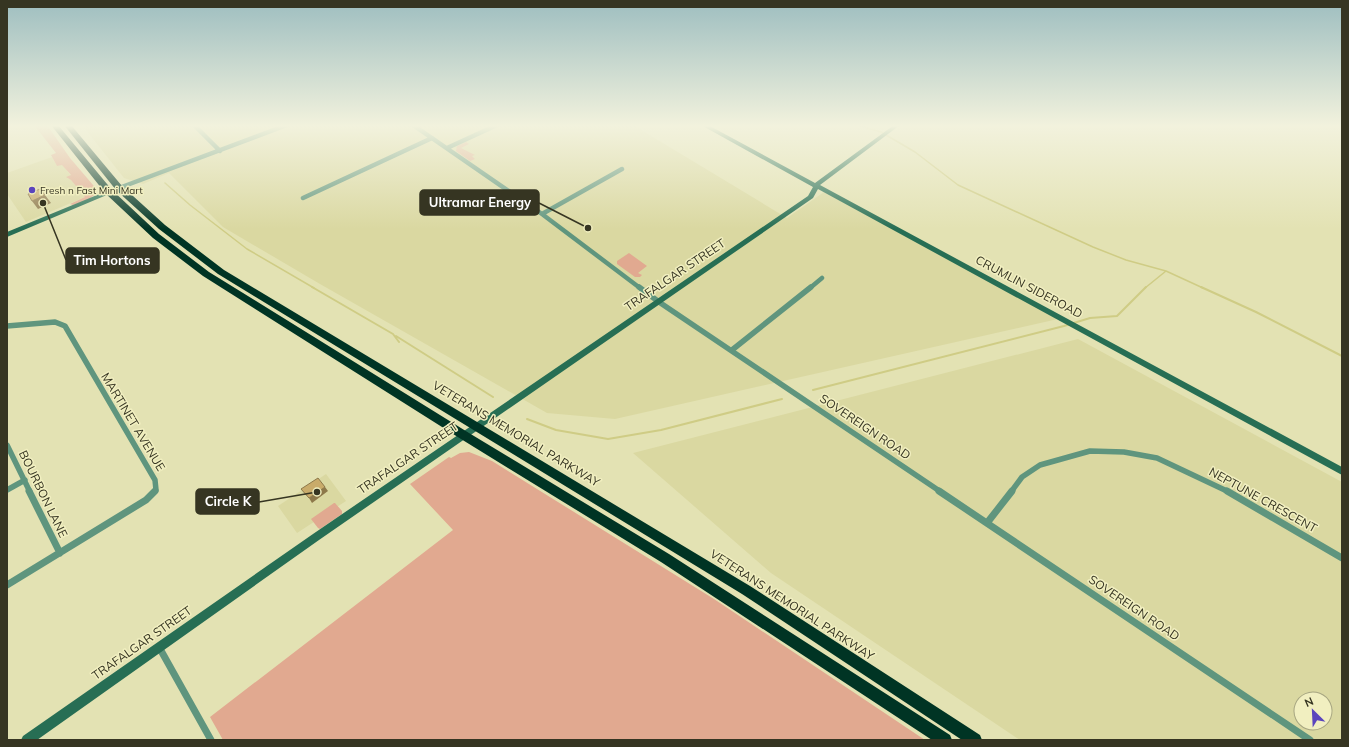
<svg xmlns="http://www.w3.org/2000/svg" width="1349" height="747" viewBox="0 0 1349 747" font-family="Mulish,sans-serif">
<rect width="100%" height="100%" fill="#e3e2b3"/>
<!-- built -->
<path fill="#dad8a1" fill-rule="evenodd" d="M82,125h551l154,93 37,-26 234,127 -443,100 -68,-6 -227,-129 -97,-57 -54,-54 -26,11 -19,-6z
M52,157l5,9 5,-2 9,12 -4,1 4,3 14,17 -59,25 -19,-28v-21z
M1078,339l264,143v258h-322l-249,-167 -138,-120zM1301,699h24v24h-24z
M326,474l20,27 -49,32 -19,-27z"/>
<!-- green -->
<path fill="#e1a990" d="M34,125h13l23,33 23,27 2,3 -1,7 -6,5 -15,5 -3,-1 15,-7 -14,-17 -5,-3 5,-2 -9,-10 -5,1 -6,-11 5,-2z
M466,142l3,2 -8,4 14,7 -3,1 3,3 -5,2 -14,-10 1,-5z
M629,253l18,13 -9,7 4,2 -2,2h-5l-18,-13v-3z
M469,452l23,9 222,138 211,141h-702l-13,-23 243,-187 -43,-46 39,-27 2,1 9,-5z
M334,503h1l7,8v3l-22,15 -2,-1 -7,-9z"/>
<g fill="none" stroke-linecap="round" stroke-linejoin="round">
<!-- stream-far1 -->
<path stroke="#cfcc85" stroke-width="1.5" d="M857,125l24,7 34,20 43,33 135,62 33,13 40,11 37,17
M165,183l25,22 57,44 67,39
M1145,288l21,-17"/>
<!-- stream -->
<path stroke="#cfcc85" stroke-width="2" d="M312,287l81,47 6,8
M1201,287l55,25 86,44
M396,336l97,61
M813,390l251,-64 26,-8 27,-2 29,-29
M527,419l29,11 52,9 53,-9 121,-31"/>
<!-- street-far2 -->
<path stroke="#5f957e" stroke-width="4.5" d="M194,125l26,26
M413,125l129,89 98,74
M447,148l50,-23
M119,188l168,-63
M303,198l129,-60
M542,214l80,-45
M810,288l12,-10"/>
<!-- street-far1 -->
<path stroke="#5f957e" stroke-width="5.5" d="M639,287l20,15 282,190
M7,326l48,-4 10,4 90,154 1,10 -2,2
M732,350l79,-63
M7,445l23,47
M7,490l18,-10
M1011,492l11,-15 18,-12 50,-14 34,1 33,6 72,34"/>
<!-- street -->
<path stroke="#5f957e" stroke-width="7" d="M29,491l31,62
M939,491l371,249
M1227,491l115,67
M987,523l25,-32
M7,585l139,-85 9,-9
M159,647l52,93"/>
<!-- secondary -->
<path fill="#276e54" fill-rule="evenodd" d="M701,125h7l107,58 79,-58h6l-80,60 522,282v8l-524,-286 -5,9 -494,342 -282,200h-16l2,-4 290,-202 495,-338 5,-9z
M119,186l2,1v2l-114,48v-5z"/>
<!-- highway -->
<path fill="#003424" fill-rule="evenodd" d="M51,125h7l54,65 47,44 50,38 260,161 200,121 281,181 2,5h-20l-271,-178 -200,-123 -258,-163 -50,-38 -47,-44z
M64,125h7l51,61 43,39 59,45 526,316 230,149 2,5h-20l-220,-146 -524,-320 -59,-45 -43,-39z"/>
</g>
<!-- shaded-wall -->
<path fill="#8d784a" d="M45,195l6,8 -13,6 -6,-8z
M325,487l3,4 -16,12 -3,-5z"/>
<!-- building -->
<path fill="#c9ab6a" stroke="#8d784a" d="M40,189l5,6 -13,6 -4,-7z
M318,478l7,9 -16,11 -8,-9z"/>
<!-- sky -->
<linearGradient id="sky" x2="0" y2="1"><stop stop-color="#9ebec0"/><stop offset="0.55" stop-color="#f2f2dd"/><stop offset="1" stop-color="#f2f2dd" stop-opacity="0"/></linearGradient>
<rect width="1349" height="229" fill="url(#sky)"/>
<!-- markers -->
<circle fill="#5b45bd" stroke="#f1efc0" stroke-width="1.5" cx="32" cy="190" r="4"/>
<g text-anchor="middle" stroke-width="3" stroke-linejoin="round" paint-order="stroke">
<!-- far-poi labels -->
<g font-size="10" fill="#363522" stroke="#f1efc0" text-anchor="start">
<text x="40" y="194">Fresh n Fast Mini Mart</text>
</g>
<!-- street labels -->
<g font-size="12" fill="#363522" stroke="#f1efc0">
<text transform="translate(675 275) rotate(-34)" y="4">TRAFALGAR STREET</text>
<text transform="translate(1029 287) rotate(28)" y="4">CRUMLIN SIDEROAD</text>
<text transform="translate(133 422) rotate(59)" y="4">MARTINET AVENUE</text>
<text transform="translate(865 427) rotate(34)" y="4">SOVEREIGN ROAD</text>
<text transform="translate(516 434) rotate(31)" y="4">VETERANS MEMORIAL PARKWAY</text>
<text transform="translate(408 458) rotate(-34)" y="4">TRAFALGAR STREET</text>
<text transform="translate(43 494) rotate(64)" y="4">BOURBON LANE</text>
<text transform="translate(1263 500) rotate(29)" y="4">NEPTUNE CRESCENT</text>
<text transform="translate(792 605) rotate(33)" y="4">VETERANS MEMORIAL PARKWAY</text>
<text transform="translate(1134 608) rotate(34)" y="4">SOVEREIGN ROAD</text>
<text transform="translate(142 643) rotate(-35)" y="4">TRAFALGAR STREET</text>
</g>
</g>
<!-- callouts -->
<path fill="none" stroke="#363522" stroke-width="1.5" d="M588 228L539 203M43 203L66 260M317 492L259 502"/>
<g fill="#363522" stroke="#f1efc0" stroke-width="1.5">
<circle cx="588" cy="228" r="4"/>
<circle cx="43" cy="203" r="4"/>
<circle cx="317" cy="492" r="4"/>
</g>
<g fill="#363522" stroke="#363522" stroke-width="1.5">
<rect x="420" y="190" width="119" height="25" rx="4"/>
<rect x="66" y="248" width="93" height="25" rx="4"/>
<rect x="196" y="489" width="63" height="25" rx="4"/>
</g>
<g font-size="13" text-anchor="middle" font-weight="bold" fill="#fff">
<text x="480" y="207">Ultramar Energy</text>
<text x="112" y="265">Tim Hortons</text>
<text x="228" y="506">Circle K</text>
</g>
<!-- border -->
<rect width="1349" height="747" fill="none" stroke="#363522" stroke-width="16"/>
<!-- north arrow -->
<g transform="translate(1313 711) rotate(336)"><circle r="19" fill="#f1efc0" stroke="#a6a581"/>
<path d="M0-3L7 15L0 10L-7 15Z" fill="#5b45bd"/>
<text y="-6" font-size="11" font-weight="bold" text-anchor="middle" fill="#363522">N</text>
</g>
</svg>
